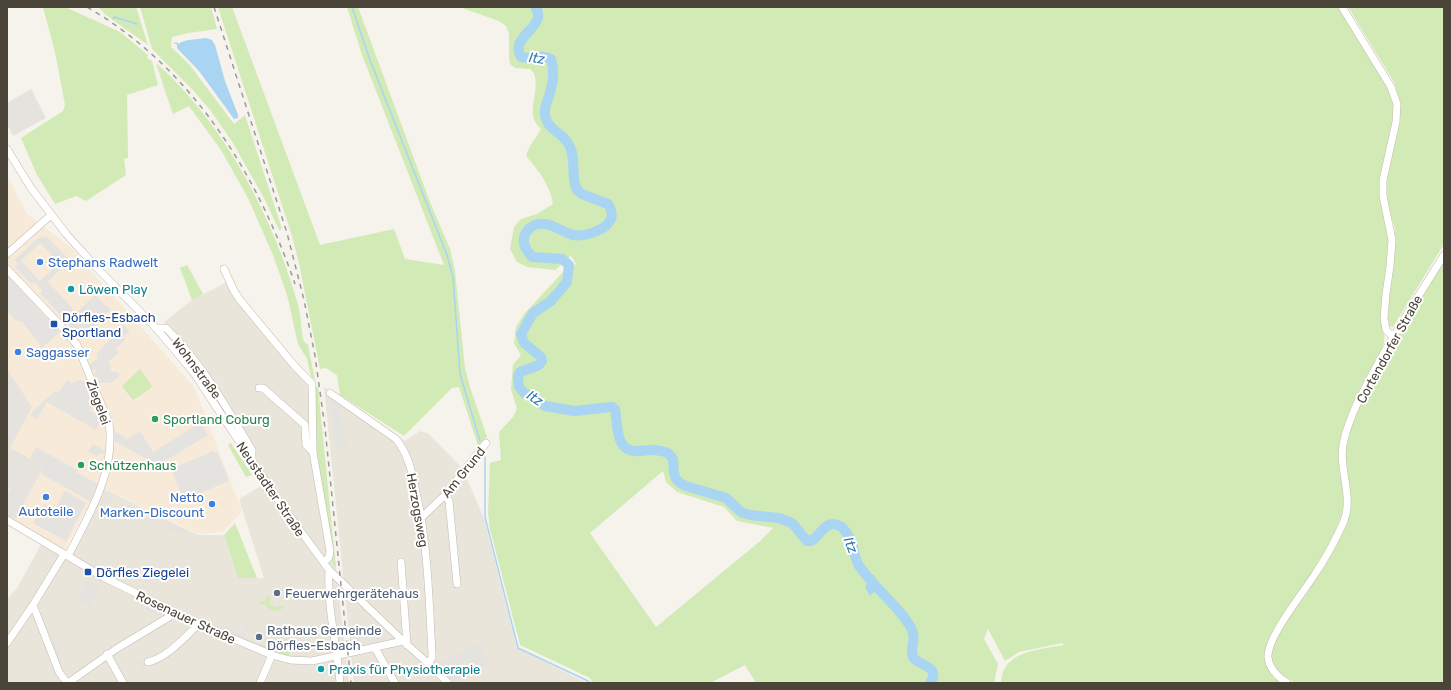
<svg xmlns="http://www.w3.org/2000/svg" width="1451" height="690" viewBox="0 0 1451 690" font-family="Rubik,sans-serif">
<rect width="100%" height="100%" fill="#f6f3ec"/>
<!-- residential -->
<path fill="#eae5da" d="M227,282l18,27 70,74 34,300h-342v-84l10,-11 24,-43 27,16 36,-72 94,46h26l14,43h26l-25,-79 24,-14 -99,-163 28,-22z
M324,387l81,54 15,-10 9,3 33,34 22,50 33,130 70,35h-233z"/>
<!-- commercial -->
<path fill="#f7ead8" d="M7,176l20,38 42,32 125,141 48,124 -19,21 -25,2 -98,-48 -37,66 -56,-28z"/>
<!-- industrial -->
<path fill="#e6e2dd" d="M31,89l15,29 -33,18 -6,-12v-21z
M7,369l25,38 -22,41 34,18 -29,53 -8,-4v-20l3,-6 -3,-1v-16l1,-3 -1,-1z"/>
<!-- green -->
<path fill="#d2eab5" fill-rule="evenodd" d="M43,7h22l31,14 24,11 28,23 -1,3 5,3 6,24 -31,10 1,63 -4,1 2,16 -40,26 -10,-5 -21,8 -18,-29 -16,-37 42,-27 2,-6 -10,-53z
M98,7h38l12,38 -42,-30z
M140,7h71l6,22 -29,4 -16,4 -1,10 18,17 45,60 11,-9 37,114 -3,1 -16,-34 -30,-53 -22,-32 -18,-21 -41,-41z
M218,7h14l88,238 74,-16 11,30 39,6 -82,-210 -15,-48h11l72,195 20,47 5,22 10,97 5,19 17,50 -9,9 -19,-59 -7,1 -48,48 -64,-41 -3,-20 -11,-7 -6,1 -21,-106 -7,-27z
M462,7h879l49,78 5,19 -1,18 -13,54 8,54 -7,97c2,6 3,9 2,15 -2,10 -11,21 -15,30 -11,19 -29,55 -30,76 -2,23 9,47 2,69 -10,28 -32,60 -49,85 -10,15 -25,32 -27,50 -1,14 6,23 16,31h-280c1,-33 39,-33 63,-38l-2,-2 -43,9 -14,9 -17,-32 -4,10 14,25 -4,19h-238l-11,-18 -35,18h-117l-3,-5 -70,-33 -30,-116 -2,-16 2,-50 11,-3 -2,-28 14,-15 4,-8 -6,-20 2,-24 8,-10 -7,-12 2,-16 8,-13 38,-41 14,-9 -5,-8 -16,14 -28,-3 -10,-5 -7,-13 4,-22 7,-8 16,-5 16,-10c-3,-19 -14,-33 -27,-48 2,-10 10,-17 15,-27 -17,-15 -2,-33 -6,-52 0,-3 -3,-6 -5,-8l-15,-1 -5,-4 -1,-7v-23l-3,-8 -7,-5 -34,-12zM663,471l3,11 11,10 47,15 13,14 36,7 -14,14 -103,85 -66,-94z
M1348,7h96v237l-51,83 -5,-1 -1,-19 5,-32 3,-46 -8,-27 -1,-26 14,-73 -6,-21z
M156,63c67,59 115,151 140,235 5,14 5,28 7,42l5,5 7,35 -4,-3 -4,-18 -9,-15 -11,-49 -14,-40 -25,-57 -27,-48 -32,-44 -16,8 -7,-20z
M1444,256v427h-149l-11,-7 -10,-9 -3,-7 1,-12 9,-18 37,-55 29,-55 -2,-72 4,-16 21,-49z
M187,265l16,29 -11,6 -12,-32z
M140,369l12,17 -2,3 -17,11 -11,-14z
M314,386l4,1 18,181 -4,-6v-13l-17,-96z
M231,443l21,32 -6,2 -18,-32z
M235,523l22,55h-19l-14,-43z
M269,595l1,10h3l1,2 9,-1v2l-6,3 -10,-3 1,-2 -9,-3 2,-2 3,1 3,-6z
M274,639l5,1 -6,12 -15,-6 1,-2 11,4z
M288,642l4,2 -3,12 -13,-2 1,-4 8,2z"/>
<!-- parking -->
<path fill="#e5e3e0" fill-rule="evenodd" d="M46,236l24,24 -22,22 25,27 -6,8 -2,-1 -2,2 -23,-25 2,-3 -8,-8 -3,2 -16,-17 3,-3 -4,-4 23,-21zM40,243l19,20 -19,18 -19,-20z
M7,275l53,57 -19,17 -2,-6 -17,-21 -7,-2 -8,-9z
M95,295l16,15 -9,6 1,2 -15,14 -2,-1 -7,7 -12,-16z
M124,325l6,6 -7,6 2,3 -9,9 3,3 -11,10 3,4 -1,4 3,2h4l3,3 -9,8h-12v-6h-4v-6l3,-2 -6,1 -2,-5 8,-8 -2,-3z
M68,379l3,4 9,-3 5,2 2,-3 4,11 -3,4 3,3 -2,3 5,3 -4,8 9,5 -2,4 3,2 -4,8 -49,-28 -10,17 -7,-3 4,-6 21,-19 3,2z
M328,399h4l7,5 7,44 -9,1z
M200,423l8,12 -48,29 -2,-2 -2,2 -42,-23v-10l14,8 12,-8 13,21z
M93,444l12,7 -1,4 -4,-2 -2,3 -10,-4z
M36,447l41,23 -1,2 22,12 -8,17 -49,-27 3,-8 -14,-8z
M214,451l1,2h3l11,28 -45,19 -13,-31z
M65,491l21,12 -20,38 -33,-18 11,-19 11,5z
M168,522l19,9 -2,5 -19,-9z
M88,581l12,7 -10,19 -12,-6z
M148,605l14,6 -2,5 -14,-6z
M247,619l3,2 -7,18 -24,-10 2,-4 20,8z
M360,637l3,11 -11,2 -1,-11z
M382,637l2,5 -13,3 -1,-5z
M50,639h4l9,24 -3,3z
M481,644l8,20 -9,4 -6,-6 -3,2 -3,-4 -4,2 -9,8 10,13h-14l-17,-19z
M155,650l4,6h-6l-10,7 3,5 -2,2 -6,-7z"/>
<!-- water -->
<path fill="#a9d4f2" d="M206,38l6,2 3,5 10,36 13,34v3l-4,1 -35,-48 -22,-23v-3c8,-7 20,-5 29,-7z
M873,574l8,12 -11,10 -5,-9z"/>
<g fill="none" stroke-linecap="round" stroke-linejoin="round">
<!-- stream -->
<path stroke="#a9d4f2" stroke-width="1.5" d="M352,7l18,53 77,195 6,22 7,97 20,67
M113,19l1,-2 23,7
M175,43l3,1
M485,457v60l33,131 70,33 2,2"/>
<!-- river -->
<path stroke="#a9d4f2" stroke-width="10" d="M535,7c15,19 -27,29 -14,50 12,3 18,-4 30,2 4,13 2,24 -2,37 -2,6 -5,12 -4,18 1,16 18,18 24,31 8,14 1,31 8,45l5,4 26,10c3,5 5,10 3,15 -4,11 -27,18 -38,16 -9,-2 -18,-10 -28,-11 -13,-2 -25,9 -20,23 2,4 5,7 7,10l30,2 7,6 -2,17 -16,19 -18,12 -12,21 3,9 17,14 1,4 -3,4 -19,7 -2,4 1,11 4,5 22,14 29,5 38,-4 3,2c3,18 0,45 25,42 11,-1 19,-2 28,2l5,6 1,14 2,6 4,4 6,3 40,12 15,14 9,3 29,3 13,5 15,18c12,1 14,-17 26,-17 3,0 7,2 9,3 3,4 7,9 9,13 3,8 3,16 7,24 2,4 6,8 9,12 13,17 37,36 45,54 5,10 -3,18 1,27 4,8 29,9 17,26"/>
<defs>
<path id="minor" d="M1342,7l49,80 6,17 -1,18 -13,58v16l9,44 -2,26 -4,28 -2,24 2,12 7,7
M7,149l24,39 36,47 30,33 59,60 38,45 79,120 56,77 74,71 29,26 16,16
M7,254l44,-39
M7,269l55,58 15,18 32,78c7,48 -20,92 -41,133
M224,269l10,22 6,9 53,64 19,20 1,68 17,99 -1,6 -5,6
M156,328h10c36,35 60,79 86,122v11
M259,388h4l42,37 1,20 7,7
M330,393l66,46c13,16 16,34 20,53 12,53 13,108 16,161v5l-4,5
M445,495l4,6 8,83
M422,517l23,-22 41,-52
M7,520l96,57 96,47 73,31 18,5 22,1 91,-20
M401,562l6,83
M329,570c-2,38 8,75 11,113
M33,605l26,67 8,11
M7,643l26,-38 31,-51
M375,648l20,35
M107,654l16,29
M148,662c19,-4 37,-25 51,-38
M68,683l48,-34 53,-32 3,-6
M260,683l12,-28
M1287,683c-9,-6 -18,-14 -19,-26 -1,-20 35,-64 47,-83 11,-16 21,-35 29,-53 10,-26 -7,-54 0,-81 7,-29 23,-56 37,-82 20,-35 42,-69 63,-103"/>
</defs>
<!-- minor casing -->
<use href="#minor" stroke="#c2bbae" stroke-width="8"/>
<!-- minor -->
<use href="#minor" stroke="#fff" stroke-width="7"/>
<!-- rail -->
<path stroke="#9a9a9a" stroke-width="1.5" stroke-dasharray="5 5" stroke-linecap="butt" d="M87,7c104,60 170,166 208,277
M214,7l73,226 17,67 11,56 10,72 26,255"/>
</g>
<!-- markers -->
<g fill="#3f7fe0" stroke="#fff" stroke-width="1.5">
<circle cx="40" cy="262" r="4"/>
<circle cx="18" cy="352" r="4"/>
<circle cx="46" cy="497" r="4"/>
<circle cx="212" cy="504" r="4"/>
</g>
<g fill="#0f9aa8" stroke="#fff" stroke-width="1.5">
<circle cx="71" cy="289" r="4"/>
<circle cx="321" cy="669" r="4"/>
</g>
<g fill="#1a4fb4" stroke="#fff" stroke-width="1.5">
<rect x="50" y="320" width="8" height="8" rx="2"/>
<rect x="84" y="568" width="8" height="8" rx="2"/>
</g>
<g fill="#2e9e5b" stroke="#fff" stroke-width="1.5">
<circle cx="155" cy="419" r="4"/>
<circle cx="81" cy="465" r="4"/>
</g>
<g fill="#5c6f8a" stroke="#fff" stroke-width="1.5">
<circle cx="277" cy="593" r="4"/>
<circle cx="259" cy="637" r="4"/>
</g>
<g text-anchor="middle" stroke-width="4" stroke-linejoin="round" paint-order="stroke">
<!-- shop labels -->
<g font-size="13" fill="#366cbe" stroke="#fff" text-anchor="start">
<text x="48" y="267">Stephans Radwelt</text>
<text x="26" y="357">Saggasser</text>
<text x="204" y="502" text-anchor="end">Netto<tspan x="204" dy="15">Marken-Discount</tspan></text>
<text x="46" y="516" text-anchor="middle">Autoteile</text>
</g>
<!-- culture labels -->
<g font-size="13" fill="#0d838f" stroke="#fff" text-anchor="start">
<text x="79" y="294">Löwen Play</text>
<text x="329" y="674">Praxis für Physiotherapie</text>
</g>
<!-- transit labels -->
<g font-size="13" fill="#164399" stroke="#fff" text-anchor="start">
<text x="62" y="322">Dörfles-Esbach<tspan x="62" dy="15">Sportland</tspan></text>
<text x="96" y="577">Dörfles Ziegelei</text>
</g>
<!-- street labels -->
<g font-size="13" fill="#4b4439" stroke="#fff">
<text transform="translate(1389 349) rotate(-61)" y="5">Cortendorfer Straße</text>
<text transform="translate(197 368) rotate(53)" y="5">Wohnstraße</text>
<text transform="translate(99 402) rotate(70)" y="5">Ziegelei</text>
<text transform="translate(463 472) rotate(-51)" y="5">Am Grund</text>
<text transform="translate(271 489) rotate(56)" y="5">Neustadter Straße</text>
<text transform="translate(418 510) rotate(80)" y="5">Herzogsweg</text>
<text transform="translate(186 617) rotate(25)" y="5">Rosenauer Straße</text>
</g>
<!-- leisure labels -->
<g font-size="13" fill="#27864d" stroke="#fff" text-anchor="start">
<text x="163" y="424">Sportland Coburg</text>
<text x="89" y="470">Schützenhaus</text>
</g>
<!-- service labels -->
<g font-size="13" fill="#4e5e75" stroke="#fff" text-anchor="start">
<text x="285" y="598">Feuerwehrgerätehaus</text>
<text x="267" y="635">Rathaus Gemeinde<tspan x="267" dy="15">Dörfles-Esbach</tspan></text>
</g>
<!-- water labels -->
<g font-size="14" font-style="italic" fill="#2e7ab2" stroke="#fff">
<text transform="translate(537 58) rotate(8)" y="5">Itz</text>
<text transform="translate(535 398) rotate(33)" y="5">Itz</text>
<text transform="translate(851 545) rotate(68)" y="5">Itz</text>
</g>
</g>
<!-- border -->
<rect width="1451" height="690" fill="none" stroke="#4b4439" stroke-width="16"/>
</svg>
